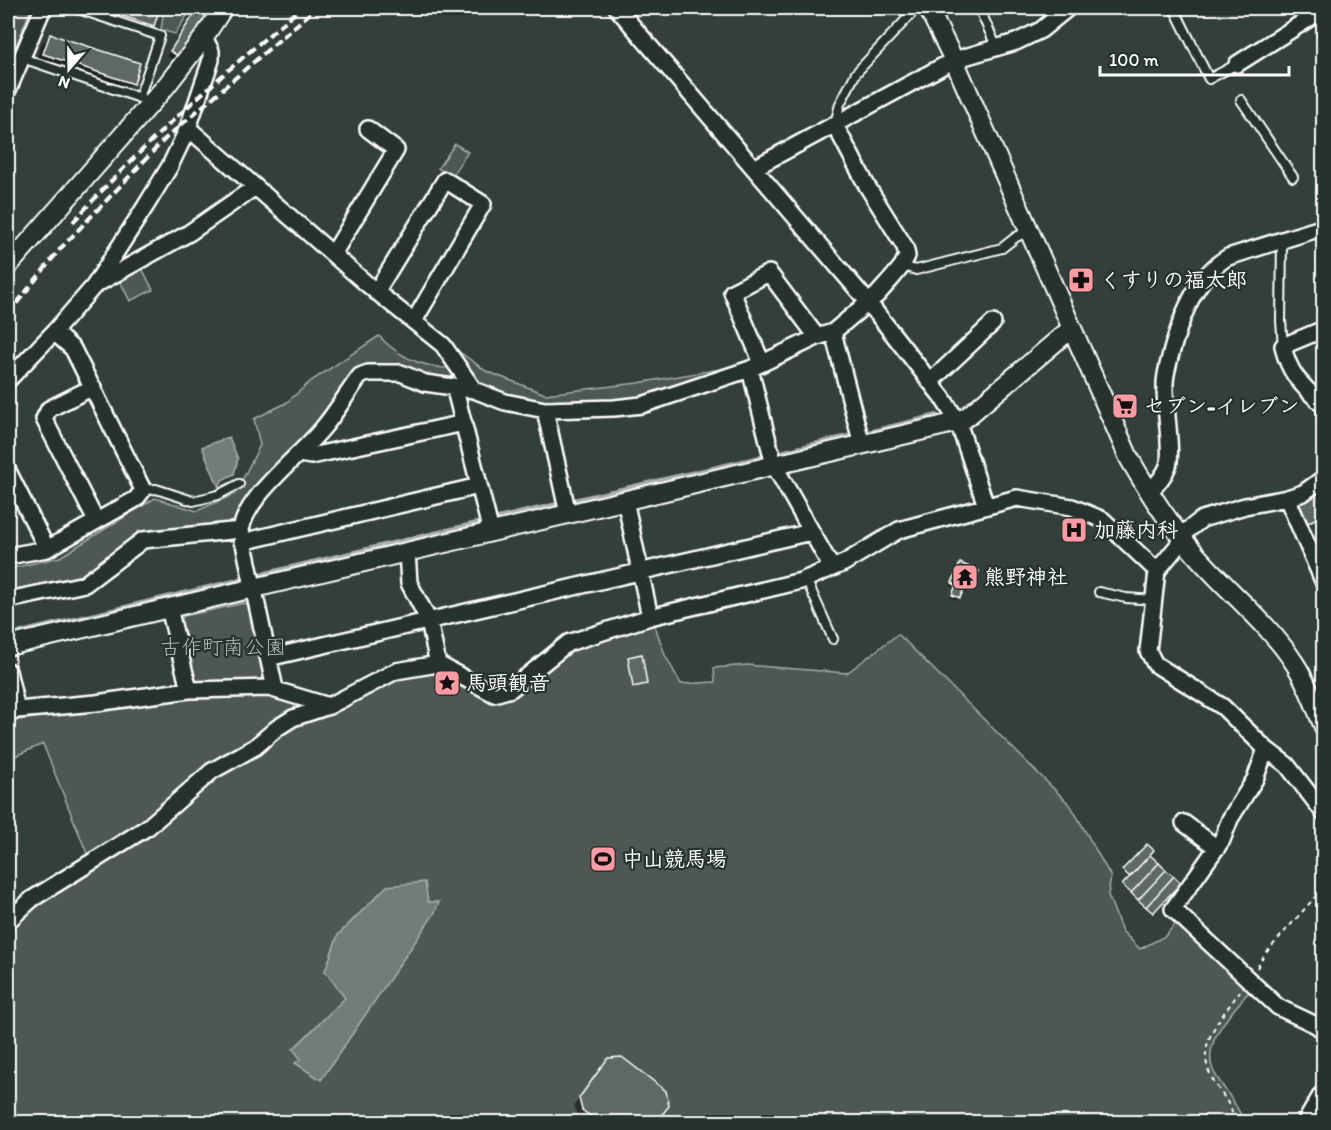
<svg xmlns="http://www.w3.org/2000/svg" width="1331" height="1130" viewBox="0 0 1331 1130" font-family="Itim,'Klee One',sans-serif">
<rect width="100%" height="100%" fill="#333f3a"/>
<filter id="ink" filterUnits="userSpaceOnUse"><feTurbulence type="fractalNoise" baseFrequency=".0167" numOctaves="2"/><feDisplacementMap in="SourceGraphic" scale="12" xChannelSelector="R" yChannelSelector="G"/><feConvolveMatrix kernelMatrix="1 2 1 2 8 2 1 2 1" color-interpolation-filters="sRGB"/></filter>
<g filter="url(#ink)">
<!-- green -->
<path fill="#4d5853" stroke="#a6aca9" stroke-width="1.5" d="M8,8h23l-23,58z
M164,8h28l-17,26 -14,-4z
M455,144l13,8 -17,25 -13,-9z
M141,266l12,24 -23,11 -12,-24z
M379,336c24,26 51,33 86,33l-15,-24 36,26 59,23 93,-11 100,-17 -96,31 -30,5 -72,2 -171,-36 -136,158 -96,8 -55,44 -38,6 -36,8v-23l52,-12 95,-59 42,13 38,-17 25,-49 -6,-26 32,-16 25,-22z
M245,603l8,5 17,75 -77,3 -13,-64 4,-6z
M654,623l11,32 16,29 34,-2 -1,-14 33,-3 100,8 51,-39 173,172 40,71 -3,18 14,36 18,18 25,-13 12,-14 74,67c-17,22 -53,54 -36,85 11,19 21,27 29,48h-1236v-195l28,-25 243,-171 123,-57 34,-4 59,32 20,-6 56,-48z
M272,696l42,10 -169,117 -57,33 -45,-112 -35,15v-35l10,-4 174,-21z"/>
<!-- water -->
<path fill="#737b78" stroke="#abb0ae" stroke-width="1.5" d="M229,437l9,22 -4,15 -12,6 -3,8 -17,-41z
M425,882l3,20h11l-5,12 -113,166 -26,-17 6,-4 -8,-10 52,-51 -20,-27 13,-36 49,-49z"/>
<!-- shadow -->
<path fill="#0007" d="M60,8h98l-5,17 -10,9z
M198,8h12l-35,53 -8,-5z
M50,35l82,48 -9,9 -88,-28 6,-19z
M961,565l16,7 -9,19 -2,2 -4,-2 -6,9 -6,-3 5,-9 -5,-3z
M1147,846l1,9 31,28 -28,30 -29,-26 8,-8 -7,-7z
M602,1066l65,40 -13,16h-69l-8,-6 -3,-11z"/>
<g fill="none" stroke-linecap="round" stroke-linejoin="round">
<!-- stream -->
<path stroke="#abb0ae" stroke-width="4" d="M864,433l73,-18
M776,453l80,-19
M569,501l200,-46
M493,519l68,-16
M253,576l232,-55
M8,635l238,-57"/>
</g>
<!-- building -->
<path fill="#5f6964" stroke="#fff" stroke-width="1.5" d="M97,8h63l-6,18z
M198,8h14l-31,50 -11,-7z
M50,34l90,29 -6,21 -91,-30z
M1321,492l3,4v18l-18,10 -10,-18z
M960,563l19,8 -9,20 -6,-2 -4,9 -8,-3 4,-10 -4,-2z
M642,654l5,30 -14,3 -5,-30z
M1147,844l7,6 -24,27 -8,-7z
M1150,855l9,8 -28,30 -9,-8z
M1159,863l7,7 -28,30 -7,-7z
M1166,870l8,6 -28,31 -8,-7z
M1174,876l7,7 -28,30 -7,-6z
M622,1057l44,34 3,15 -13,16h-58l-16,-12 -3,-12 29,-40z"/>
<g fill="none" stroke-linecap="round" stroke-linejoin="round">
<defs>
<path id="service" d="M75,8l85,28 -21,62
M979,8l18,40
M1174,8l35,71 28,-15
M22,58l121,41
M1241,100l52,77
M835,124l5,-20 16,-31 61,-65
M1282,240l-1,81 2,25
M902,266l14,4 86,-22 14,-11 13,-6
M143,490l13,-1 37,12 25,-6 21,-11
M806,579l27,60
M1099,592l27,6 28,2"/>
<path id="minor" d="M617,8l251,294 74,95 16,25 28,84
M1237,64l87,-55
M8,90l35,-82
M188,128l180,157 75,60 31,45
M754,168l200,-108 62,-18 25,-12 27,-22
M333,254l63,-104 -28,-21
M97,284l92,-51 66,-46
M376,292l69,-112 38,24 -69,117
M1324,329l-41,17c6,29 20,40 41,60
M833,332l29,113
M762,363l-30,-71 37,-19 48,64
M750,369l24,96 58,103
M8,380l46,-48 40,-46 51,-79 25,-41 18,-38 23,-68v-9l-7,-14
M930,382l63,-59
M454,386l37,146
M93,387l-44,22 -5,10 52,102
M545,410l23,104
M299,454l12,2 153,-33
M8,471l39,78
M1324,478l-21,15 -16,5 -42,8 -43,13 -14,11 -9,14 -22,27 -9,80 7,13 68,43 43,42 21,16 37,48
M1149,492c7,-7 15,-15 19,-26 5,-16 -4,-61 -3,-82 0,-9 3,-18 5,-27 10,-36 24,-80 58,-100l96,-30
M1287,498l37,85
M625,500l25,117
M241,530c5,-34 58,-73 81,-101 14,-16 25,-36 38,-53l8,-3h33l24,10 49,7 31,12 40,8 69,-2 28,-3 108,-36 67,-32 16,-5 44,-37 16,-18 9,-11 5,-10 -2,-9 -38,-61 -32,-61
M242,542l237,-56
M407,552l2,31 20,38 9,43
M8,556l39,-7 89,-50 7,-9 -70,-141 -19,-17
M8,600l77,-16 58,-44 98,-10 34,159
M169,608l20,82
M268,658l543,-126
M8,671l9,39
M8,714l9,-4 79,-7 93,-13 80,-2 60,18 67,-35 42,-7 56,30 17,-5 57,-46 82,-26 151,-36 43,-18 55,-33 118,-32 55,9 31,13 54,51
M1266,749l-11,30 -25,40 -8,21 -49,69 105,98 38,18 8,6
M1184,823l33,25
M8,921l24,-22 116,-72 64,-56 43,-24 22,-19 16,-10 36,-12"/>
<path id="tertiary" d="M928,8l26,52 175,398c16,28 33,55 53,80 34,45 83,79 113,126 13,20 20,42 29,63
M8,266l158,-180 38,-49 19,-29
M8,646l950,-224 10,-6 104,-88"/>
<path id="secondary" d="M1309,1122l15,-26"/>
</defs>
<!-- service casing -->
<use href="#service" stroke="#fff" stroke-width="12"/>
<!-- minor casing -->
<use href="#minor" stroke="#fff" stroke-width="20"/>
<!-- tertiary casing -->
<use href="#tertiary" stroke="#fff" stroke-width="22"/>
<!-- secondary casing -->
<use href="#secondary" stroke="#fff" stroke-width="26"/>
<!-- path -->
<path stroke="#fff" stroke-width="2" stroke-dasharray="4.5 4.5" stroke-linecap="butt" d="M1257,968l8,-14 59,-67
M1234,1122c-1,-14 -10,-25 -18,-37 -25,-38 2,-62 24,-94"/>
<!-- service -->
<use href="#service" stroke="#26332d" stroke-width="8"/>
<!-- minor -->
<use href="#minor" stroke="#26332d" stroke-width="15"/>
<!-- tertiary -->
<use href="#tertiary" stroke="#26332d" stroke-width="18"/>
<!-- secondary -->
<use href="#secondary" stroke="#26332d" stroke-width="21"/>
<!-- rail -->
<path stroke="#fff" stroke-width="4" stroke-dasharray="9 4.5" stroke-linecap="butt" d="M73,222c70,-78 148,-147 228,-214
M8,314l53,-66 105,-110 150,-130"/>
</g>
</g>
<!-- icons -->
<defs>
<symbol id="pharmacy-square" viewBox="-11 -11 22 22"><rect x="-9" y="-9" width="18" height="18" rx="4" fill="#ff9aa2" stroke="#26332d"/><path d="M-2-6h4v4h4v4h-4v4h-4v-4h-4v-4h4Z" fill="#111"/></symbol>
<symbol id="supermarket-square" viewBox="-11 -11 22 22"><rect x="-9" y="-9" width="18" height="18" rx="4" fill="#ff9aa2" stroke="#26332d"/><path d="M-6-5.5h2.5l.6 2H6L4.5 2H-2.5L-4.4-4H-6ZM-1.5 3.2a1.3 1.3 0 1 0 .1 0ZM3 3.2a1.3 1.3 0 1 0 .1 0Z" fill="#111"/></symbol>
<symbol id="hospital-square" viewBox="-11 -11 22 22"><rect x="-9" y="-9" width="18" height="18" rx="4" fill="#ff9aa2" stroke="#26332d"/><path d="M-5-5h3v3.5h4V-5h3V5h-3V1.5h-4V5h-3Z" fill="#111"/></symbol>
<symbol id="temple-square" viewBox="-11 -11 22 22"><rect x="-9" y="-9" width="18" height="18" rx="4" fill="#ff9aa2" stroke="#26332d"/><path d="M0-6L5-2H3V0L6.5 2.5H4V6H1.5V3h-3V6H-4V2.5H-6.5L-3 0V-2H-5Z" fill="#111"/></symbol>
<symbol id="sight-square" viewBox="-11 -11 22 22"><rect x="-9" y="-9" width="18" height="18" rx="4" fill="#ff9aa2" stroke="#26332d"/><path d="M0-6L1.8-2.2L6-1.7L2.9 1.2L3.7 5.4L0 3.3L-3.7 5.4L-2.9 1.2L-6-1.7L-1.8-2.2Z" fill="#111"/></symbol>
<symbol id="stadium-square" viewBox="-11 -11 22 22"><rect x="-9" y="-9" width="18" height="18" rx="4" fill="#ff9aa2" stroke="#26332d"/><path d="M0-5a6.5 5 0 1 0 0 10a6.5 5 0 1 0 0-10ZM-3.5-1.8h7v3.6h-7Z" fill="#111"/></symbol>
</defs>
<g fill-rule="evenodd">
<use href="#pharmacy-square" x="1066" y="265" width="30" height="30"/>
<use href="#supermarket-square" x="1110" y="391" width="30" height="30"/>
<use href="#hospital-square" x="1059" y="515" width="30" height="30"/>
<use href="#temple-square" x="950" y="562" width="30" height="30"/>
<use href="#sight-square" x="432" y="668" width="30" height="30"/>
<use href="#stadium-square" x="588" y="844" width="30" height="30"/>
</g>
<g text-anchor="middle" stroke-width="4.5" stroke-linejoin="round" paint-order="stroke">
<!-- poi labels -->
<g font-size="21" font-weight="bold" fill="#fff" stroke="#26332d" text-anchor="start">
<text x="1100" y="287">くすりの福太郎</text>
<text x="1144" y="413">セブン-イレブン</text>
<text x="1094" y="537">加藤内科</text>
<text x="984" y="584">熊野神社</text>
<text x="466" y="690">馬頭観音</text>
<text x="622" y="866">中山競馬場</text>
</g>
<!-- park labels -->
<g font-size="21" fill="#b8bcba" stroke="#26332d">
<text x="223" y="654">古作町南公園</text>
</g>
</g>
<!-- margin -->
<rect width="1331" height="1130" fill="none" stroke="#26332d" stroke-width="30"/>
<rect x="15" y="15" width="1301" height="1100" fill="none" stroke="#fff" stroke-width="2" filter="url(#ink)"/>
<!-- north arrow -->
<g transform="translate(69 69) rotate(200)" stroke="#26332d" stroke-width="4.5" paint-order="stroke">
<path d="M0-4.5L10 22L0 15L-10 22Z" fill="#ffffff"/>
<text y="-9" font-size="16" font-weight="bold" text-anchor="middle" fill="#ffffff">N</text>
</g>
<!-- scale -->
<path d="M1100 66v9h189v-9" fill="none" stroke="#ffffff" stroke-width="3"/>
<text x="1109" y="66" font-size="18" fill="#ffffff" stroke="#26332d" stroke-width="4.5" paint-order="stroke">100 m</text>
</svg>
